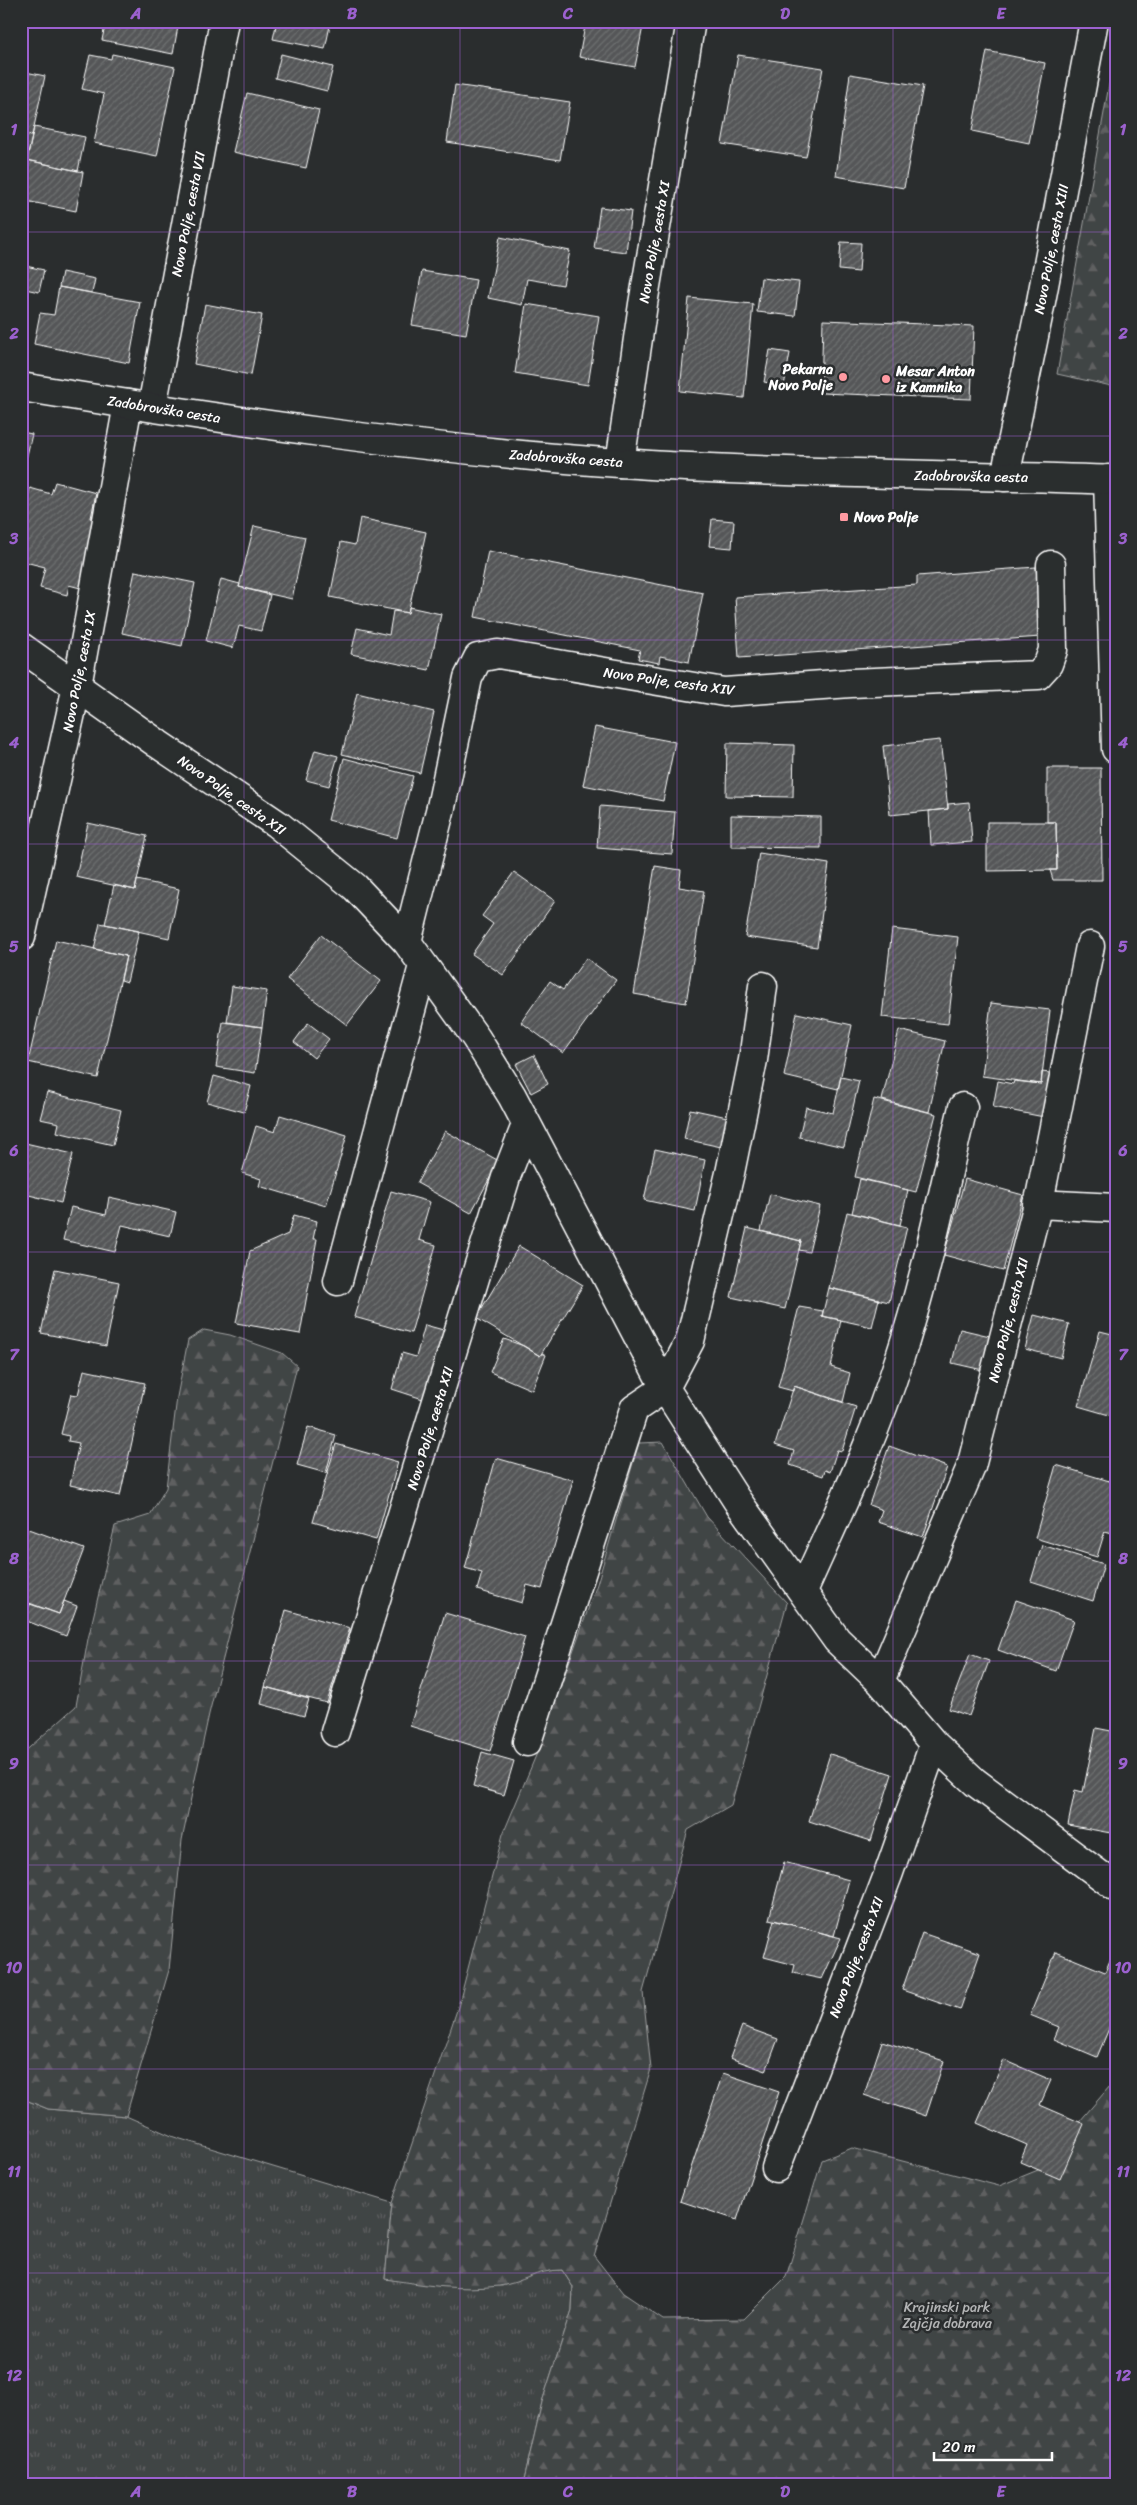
<svg xmlns="http://www.w3.org/2000/svg" width="1137" height="2505" viewBox="0 0 1137 2505" font-family="Sriracha,sans-serif">
<defs>
<pattern id="grass-tufts" width="24" height="20" patternUnits="userSpaceOnUse" patternTransform="scale(1.25)"><rect width="24" height="20" fill="#414445"/><path d="M3 7l-1-3M5 7V3M7 7l1-3M15 17l-1-3M17 17v-4M19 17l1-3" fill="none" stroke="#5e6061"/></pattern>
<pattern id="forest-firs" width="22" height="20" patternUnits="userSpaceOnUse" patternTransform="scale(1.25)"><rect width="22" height="20" fill="#414445"/><path d="M5 1l3.5 6h-7zM16 11l3.5 6h-7z" fill="#5e6061"/></pattern>
<pattern id="building-hatch" width="6" height="6" patternUnits="userSpaceOnUse" patternTransform="scale(1.25)"><rect width="6" height="6" fill="#555758"/><path d="M-1 1l2-2M0 6l6-6M5 7l2-2" fill="none" stroke="#6e7071"/></pattern>
</defs>
<rect width="100%" height="100%" fill="#2a2d2e"/>
<filter id="ink" filterUnits="userSpaceOnUse"><feTurbulence type="fractalNoise" baseFrequency=".02" numOctaves="2"/><feDisplacementMap in="SourceGraphic" scale="10" xChannelSelector="R" yChannelSelector="G"/><feConvolveMatrix kernelMatrix="1 2 1 2 8 2 1 2 1" color-interpolation-filters="sRGB"/></filter>
<g filter="url(#ink)">
<!-- grass -->
<path fill="url(#grass-tufts)" stroke="#a0a2a2" d="M21,2098l27,11 78,7 48,21 218,66 -7,76 117,7 43,-16h17l11,17 -1,23 -30,92 -19,82h-502z"/>
<!-- forest -->
<path fill="url(#forest-firs)" stroke="#a0a2a2" d="M1116,46v341l-59,-13z
M204,1330l26,5 52,18 15,13 -88,348 -27,126 -13,130 -43,146 -78,-7 -27,-11v-343l55,-49 12,-67 27,-113 35,-11 16,-27 11,-91 11,-57z
M663,1442l44,75 80,86 -56,202 -43,25 -45,162 8,77 -57,187 29,37 40,27 81,-1 42,-42 36,-117 30,-12 147,38 39,-16 78,-91v405h-593l19,-82 30,-92 1,-23 -11,-17c-27,0 -39,13 -63,16 -40,5 -74,-1 -114,-7l7,-76 66,-196 45,-173 34,-81 60,-169 42,-141z"/>
<!-- building -->
<path fill="url(#building-hatch)" stroke="#fff" d="M106,21h73l-6,33 -71,-14z
M277,21h54l-6,28 -52,-10z
M586,21h58l-9,46 -56,-10z
M987,51l58,12 -16,80 -57,-12z
M112,54l63,13 -18,89 -63,-13 10,-49 -22,-5 8,-34 21,4z
M281,54l52,13 -6,24 -52,-13z
M738,55l85,13 -17,89 -84,-13z
M21,71l24,5 -13,60 -11,-2z
M850,74l73,12 -19,102 -68,-12z
M455,85l115,17 -10,58 -113,-18z
M247,93l72,17 -13,58 -73,-16z
M34,127l51,10 -7,34 -51,-11z
M21,134l11,2 -6,29 -5,-1z
M27,160l56,12 -7,39 -55,-11v-36l5,1z
M600,207l31,4 -5,41 -32,-4z
M500,237l70,14 -7,34 -36,-6 -5,26 -34,-7z
M841,242l20,1 -2,29 -20,-2z
M21,265l23,5 -5,22 -18,-4z
M422,271l54,9 -10,54 -54,-9z
M62,272l33,7 -3,14 -33,-6z
M761,278l38,4 -4,34 -38,-4z
M59,287l81,15 -11,61 -95,-19 6,-31 14,2z
M689,298l64,6 -9,94 -64,-7z
M205,304l57,11 -11,60 -57,-11z
M526,304l73,12 -11,69 -73,-12z
M823,320l151,6 -3,73 -150,-6z
M770,350l20,3 -6,33 -20,-4z
M21,432l11,2 -11,47z
M55,482l41,11 -5,25 10,3 -17,68 -15,-4 -2,10 -27,-7 5,-21 -24,-6v-36l9,-37 21,6z
M360,518l66,14 -18,81 -78,-16 11,-55 14,3z
M712,519l22,2 -2,27 -23,-2z
M254,526l51,11 -13,62 -53,-12z
M488,551l215,42 -14,69 -29,-6 -1,7 -21,-4 2,-9 -165,-33z
M1036,567l5,70 -302,21 -4,-61 182,-12v-9z
M135,571l60,12 -13,63 -60,-13z
M221,579l19,5 -1,3 31,8 -9,36 -22,-5 -6,22 -27,-7z
M409,607l32,7 -12,56 -78,-16 6,-26 32,7 4,-24 15,2z
M357,693l77,19 -14,61 -78,-19z
M595,727l80,15 -12,59 -80,-16z
M940,740l8,69 -58,6 -7,-69z
M727,743l67,2 -1,52 -67,-1z
M315,750l23,6 -9,30 -23,-6z
M344,758l69,18 -16,62 -69,-18z
M1047,768h54l1,112h-49l-3,-10h7l-1,-48h-9z
M969,802l3,40 -41,3 -2,-34 19,-2v-5z
M600,806l75,6 -3,42 -75,-6z
M731,815l90,2v31l-90,-1z
M987,822h69l1,48 -70,1z
M88,823l59,13 -12,54 -59,-13z
M759,853l70,11 -12,83 -72,-10z
M1116,857v45l-5,-1 -1,-43z
M655,866l26,4 -2,17 25,4 -18,112 -52,-9z
M514,872l41,29 -52,74 -31,-21 21,-30 -11,-8z
M137,880l42,9 -10,49 -64,-14 9,-39 21,5z
M100,923l39,8 -12,51 -6,-2 5,-24 -32,-7z
M892,929l66,8 -10,87 -66,-7z
M321,935l60,46 -34,44 -60,-46z
M56,940l70,16 -28,122 -70,-16z
M586,958l30,22 -53,73 -42,-31 29,-41 13,9z
M232,986l35,5 -5,36 -35,-5z
M991,1003l59,7 -9,74 -59,-8z
M797,1013l55,12 -14,64 -54,-13z
M223,1022l39,5 -7,46 -39,-6z
M308,1023l21,16 -15,19 -20,-16z
M899,1030l46,11 -16,71 -47,-12z
M534,1055l14,29 -17,9 -15,-29z
M1042,1072l15,2 -8,44 -56,-11 5,-26 15,3 1,-3 27,3z
M214,1076l37,10 -7,26 -37,-10z
M841,1077l18,4 -15,66 -45,-10 7,-30 27,6z
M47,1092l74,18 -8,35 -56,-13 2,-9 -19,-4z
M874,1099l62,15 -20,78 -61,-15z
M690,1109l42,9 -6,30 -42,-9z
M280,1115l67,20 -21,71 -67,-20 2,-7 -19,-6 14,-47 19,6z
M445,1131l54,30 -28,52 -54,-30z
M21,1142l52,12 -12,49 -40,-10z
M655,1149l50,11 -10,51 -51,-11z
M860,1179l48,11 -8,35 -48,-12z
M965,1179l58,16 -20,76 -59,-16z
M391,1191l39,11 -11,38 17,5 -25,88 -57,-16z
M770,1194l50,12 -11,46 -10,-2 2,-9 -40,-10z
M109,1197l67,15 -6,24 -48,-11 -7,27 -52,-12 8,-33 35,8z
M847,1212l60,15 -18,75 -60,-14z
M294,1215l23,6 -4,18h4l-17,95 -64,-11 14,-72 38,-17z
M747,1228l54,13 -16,68 -54,-12z
M519,1246l64,39 -43,71 -64,-38z
M55,1269l64,13 -13,64 -65,-13z
M829,1288l50,11 -7,28 -50,-11z
M799,1307l24,4 -1,5 19,4 -10,47 19,6 -7,29 -49,-16 -1,5 -15,-4z
M1034,1315l35,9 -8,34 -36,-9z
M425,1325l22,6 -21,69 -34,-11 10,-36 14,4z
M960,1329l34,8 -7,34 -35,-8z
M1100,1331l16,4v82l-38,-11z
M504,1339l20,7 16,10 2,-3 4,2 -14,35 -42,-18z
M84,1370l61,13 -25,113 -50,-11 9,-42 -11,-2 1,-5 -8,-2 10,-40 7,1z
M794,1386l62,21 -14,44 -5,-1 -7,22 -5,-2 -2,6 -33,-11 4,-14 -19,-6z
M308,1427l28,8 -10,38 -29,-8z
M336,1444l62,18 -22,78 -63,-18z
M889,1446l58,21 -24,70 -45,-15 4,-12 -13,-5z
M496,1458l77,22 -31,109 -15,-4 -5,18 -45,-13 5,-17 -17,-5z
M1056,1465l60,18v51l-11,-3 -8,26 -62,-19z
M21,1526l63,23 -25,65 -38,-14z
M1042,1545l62,19 -11,37 -62,-20z
M1016,1600l58,20 -18,51 -58,-21z
M64,1601l13,5 -11,30 -42,-16 6,-16 29,10z
M286,1610l64,18 -23,75 -62,-16z
M445,1613l80,24 -35,114 -80,-25z
M970,1654l19,7 -20,55 -20,-7z
M265,1687l44,12 -5,17 -43,-12z
M1096,1728l20,4v102l-48,-9 7,-35 8,2z
M482,1752l32,9 -10,34 -31,-9z
M830,1754l62,20 -21,67 -62,-20z
M784,1862l65,18 -15,56 -65,-17z
M774,1920l67,18 -19,41 -29,-6 2,-8 -31,-8z
M922,1933l58,20 -20,57 -58,-20z
M1056,1952l49,20 6,-14 5,2v68l-6,-2 -13,31 -43,-18 5,-12 -29,-12z
M742,2026l36,13 -12,32 -36,-13z
M882,2041l62,20 -18,55 -62,-21z
M1004,2060l47,20 -11,25 44,19 -24,55 -40,-17 7,-17 -50,-22z
M723,2073l56,19 -42,128 -57,-19z"/>
<g fill="none" stroke-linecap="round" stroke-linejoin="round">
<defs>
<path id="minor" d="M152,407l72,-386
M620,463l23,-159 48,-283
M1005,477l34,-165 55,-291
M1108,479l8,270
M21,647l137,97 119,80 78,63 52,55 69,96 36,58 153,292 71,111 101,141 43,41 54,63 41,38 141,105
M21,937l56,-251 51,-282
M407,942l34,-135 27,-129 10,-20 20,-4 226,38 127,-9 187,-8 10,-11 5,-14 -2,-85
M1037,1204l79,4
M338,1281l85,-315
M803,1591c34,-76 71,-151 96,-231 27,-82 44,-169 64,-253
M880,1681l91,-214 70,-275 49,-246
M335,1732l172,-558 19,-49
M527,1742l107,-333 31,-21 25,-47 40,-168 23,-113 10,-74
M776,2168l112,-293 46,-131"/>
<path id="major" d="M21,387c198,32 397,62 598,76 165,11 331,11 497,17"/>
</defs>
<!-- minor casing -->
<use href="#minor" stroke="#fff" stroke-width="31"/>
<!-- major casing -->
<use href="#major" stroke="#fff" stroke-width="31"/>
<!-- minor -->
<use href="#minor" stroke="#2a2d2e" stroke-width="28"/>
<!-- major -->
<use href="#major" stroke="#2a2d2e" stroke-width="28"/>
</g>
</g>
<!-- grid -->
<path fill="none" stroke="#9c61cf" stroke-width="1" stroke-opacity="0.55" d="M244,21v2463M460,21v2463M677,21v2463M893,21v2463M21,232h1095M21,436h1095M21,640h1095M21,844h1095M21,1048h1095M21,1252h1095M21,1457h1095M21,1661h1095M21,1865h1095M21,2069h1095M21,2273h1095"/>
<!-- markers -->
<g fill="#ff9aa2" stroke="#2a2d2e" stroke-width="2">
<circle cx="843" cy="377" r="5"/>
<circle cx="886" cy="379" r="5"/>
<rect x="839" y="512" width="10" height="10" rx="2.5"/>
</g>
<g text-anchor="middle" stroke-width="5" stroke-linejoin="round" paint-order="stroke">
<!-- street labels -->
<g font-size="14" fill="#fff" stroke="#2a2d2e">
<text transform="translate(188 214) rotate(-79)" y="5">Novo Polje, cesta VII</text>
<text transform="translate(654 242) rotate(-80)" y="5">Novo Polje, cesta XI</text>
<text transform="translate(1051 249) rotate(-79)" y="5">Novo Polje, cesta XIII</text>
<text transform="translate(164 409) rotate(9)" y="5">Zadobrovška cesta</text>
<text transform="translate(566 458) rotate(4)" y="5">Zadobrovška cesta</text>
<text transform="translate(971 476) rotate(1)" y="5">Zadobrovška cesta</text>
<text transform="translate(79 671) rotate(-79)" y="5">Novo Polje, cesta IX</text>
<text transform="translate(669 681) rotate(8)" y="5">Novo Polje, cesta XIV</text>
<text transform="translate(232 795) rotate(35)" y="5">Novo Polje, cesta XII</text>
<text transform="translate(1008 1320) rotate(-76)" y="5">Novo Polje, cesta XII</text>
<text transform="translate(430 1428) rotate(-73)" y="5">Novo Polje, cesta XII</text>
<text transform="translate(856 1957) rotate(-69)" y="5">Novo Polje, cesta XII</text>
</g>
<!-- poi labels -->
<g font-size="14" font-weight="bold" fill="#fff" stroke="#2a2d2e" text-anchor="start">
<text x="833" y="374" text-anchor="end">Pekarna<tspan x="833" dy="16">Novo Polje</tspan></text>
<text x="896" y="376">Mesar Anton<tspan x="896" dy="16">iz Kamnika</tspan></text>
<text x="854" y="522">Novo Polje</text>
</g>
<!-- park labels -->
<g font-size="14" fill="#b3b4b5" stroke="#2a2d2e">
<text x="947" y="2312">Krajinski park<tspan x="947" dy="16">Zajčja dobrava</tspan></text>
</g>
</g>
<!-- margin -->
<rect width="1137" height="2505" fill="none" stroke="#2a2d2e" stroke-width="55"/>
<!-- scale -->
<path d="M934 2452v8h118v-8" fill="none" stroke="#ffffff" stroke-width="2.5"/>
<text x="942" y="2452" font-size="15" fill="#ffffff" stroke="#2a2d2e" stroke-width="4" paint-order="stroke">20 m</text>
<rect x="28" y="28" width="1082" height="2450" fill="none" stroke="#9c61cf" stroke-width="2"/>
<g font-size="16" text-anchor="middle" font-weight="bold" fill="#9c61cf">
<text x="136" y="19">A</text>
<text x="352" y="19">B</text>
<text x="568" y="19">C</text>
<text x="785" y="19">D</text>
<text x="1001" y="19">E</text>
<text x="14" y="135">1</text>
<text x="1123" y="135">1</text>
<text x="14" y="339">2</text>
<text x="1123" y="339">2</text>
<text x="14" y="544">3</text>
<text x="1123" y="544">3</text>
<text x="14" y="748">4</text>
<text x="1123" y="748">4</text>
<text x="14" y="952">5</text>
<text x="1123" y="952">5</text>
<text x="14" y="1156">6</text>
<text x="1123" y="1156">6</text>
<text x="14" y="1360">7</text>
<text x="1123" y="1360">7</text>
<text x="14" y="1564">8</text>
<text x="1123" y="1564">8</text>
<text x="14" y="1769">9</text>
<text x="1123" y="1769">9</text>
<text x="14" y="1973">10</text>
<text x="1123" y="1973">10</text>
<text x="14" y="2177">11</text>
<text x="1123" y="2177">11</text>
<text x="14" y="2381">12</text>
<text x="1123" y="2381">12</text>
<text x="136" y="2497">A</text>
<text x="352" y="2497">B</text>
<text x="568" y="2497">C</text>
<text x="785" y="2497">D</text>
<text x="1001" y="2497">E</text>
</g>
</svg>
